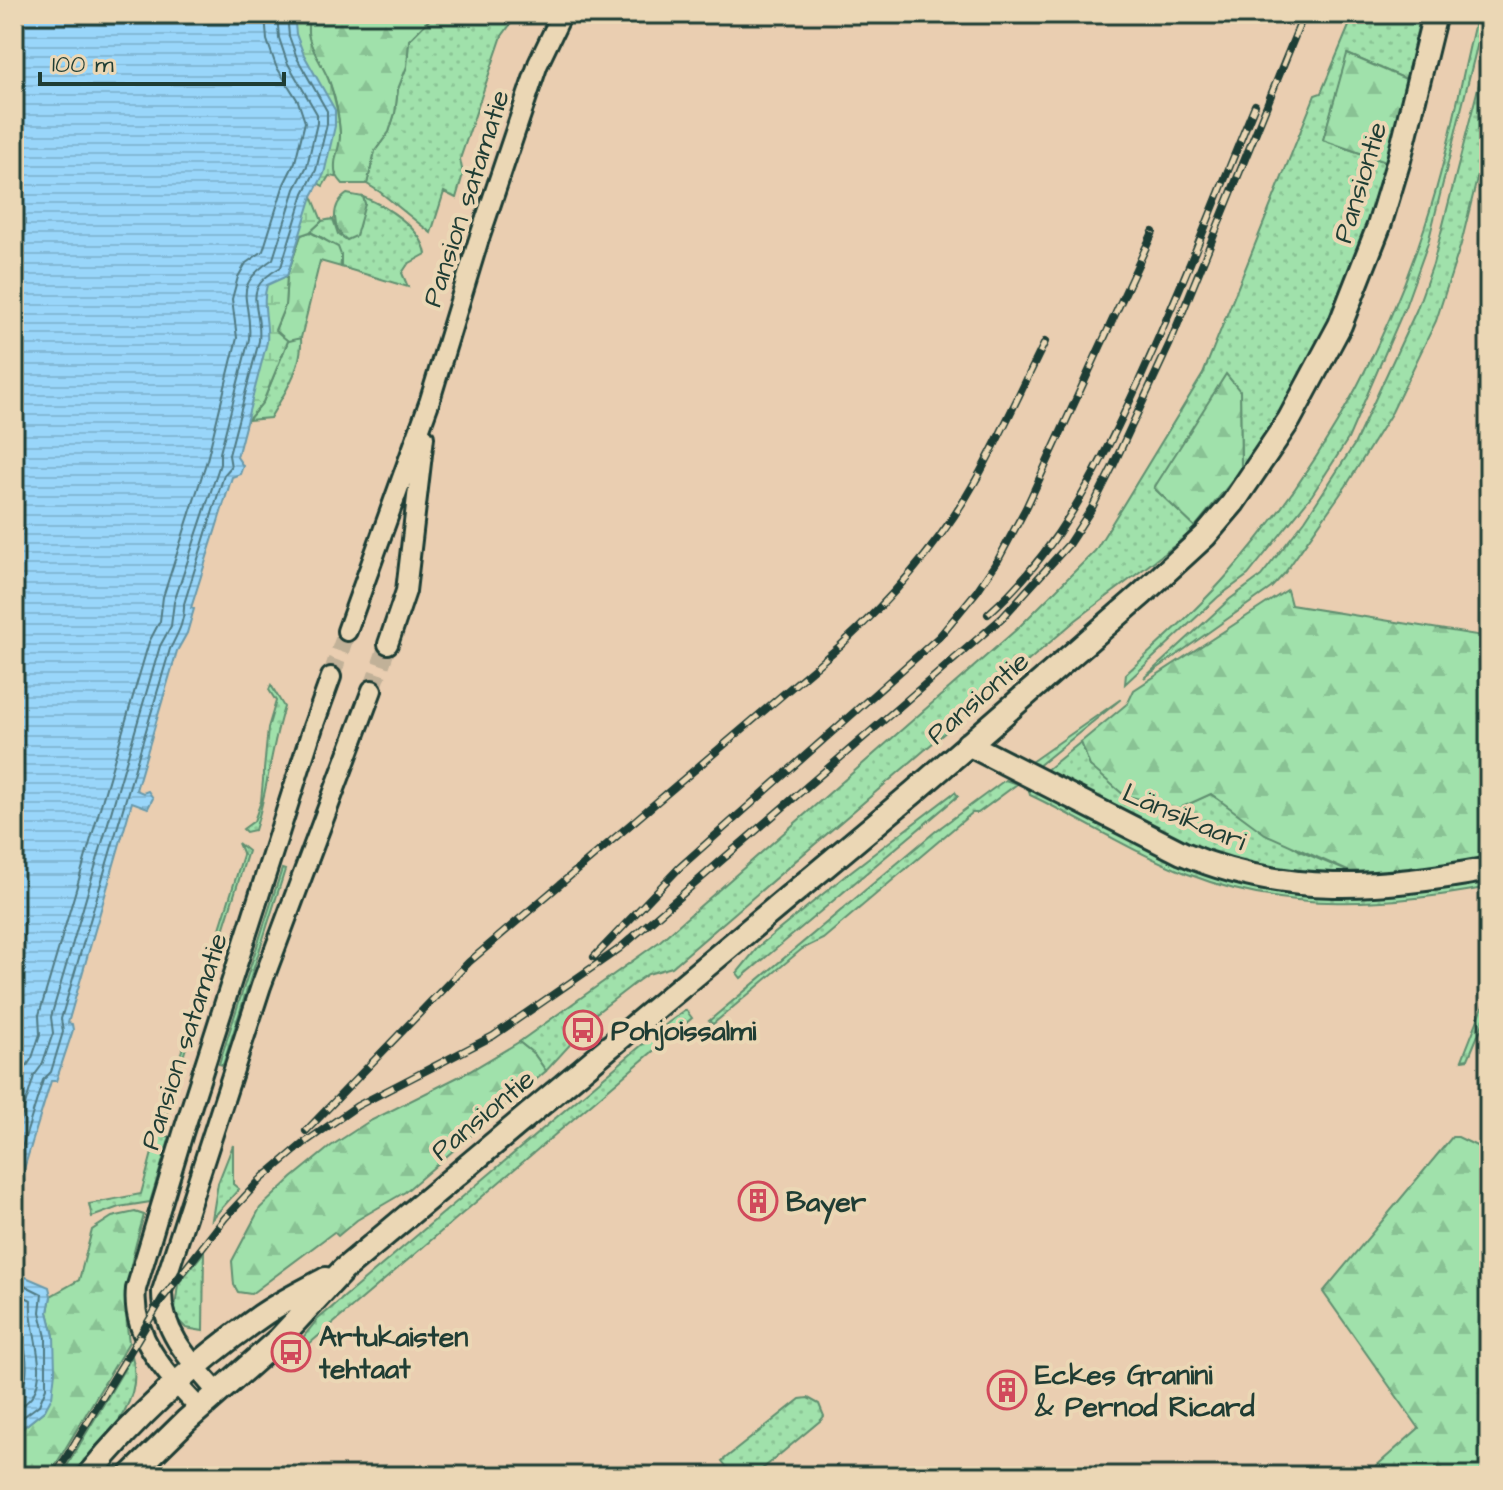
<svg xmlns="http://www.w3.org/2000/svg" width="1503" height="1490" viewBox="0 0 1503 1490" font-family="'Architects Daughter',sans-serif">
<defs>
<pattern id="grass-dots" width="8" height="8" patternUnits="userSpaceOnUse" patternTransform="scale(2)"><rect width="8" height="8" fill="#a0e1ab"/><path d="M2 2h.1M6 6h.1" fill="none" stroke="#89c294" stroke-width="1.8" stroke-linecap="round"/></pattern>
<pattern id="forest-firs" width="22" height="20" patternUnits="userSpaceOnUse" patternTransform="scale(2)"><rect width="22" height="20" fill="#a0e1ab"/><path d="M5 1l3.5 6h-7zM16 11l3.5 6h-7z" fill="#89c294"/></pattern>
<pattern id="wetland-marsh" width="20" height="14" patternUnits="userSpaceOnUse" patternTransform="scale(2)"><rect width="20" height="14" fill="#a0e1ab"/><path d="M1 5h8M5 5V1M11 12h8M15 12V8" fill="none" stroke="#89c294"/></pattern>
<pattern id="water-rules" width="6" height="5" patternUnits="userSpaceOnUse" patternTransform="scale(2)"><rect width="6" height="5" fill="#99d6fa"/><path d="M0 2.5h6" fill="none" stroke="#83b9d7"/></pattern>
</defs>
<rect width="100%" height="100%" fill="#eaceb1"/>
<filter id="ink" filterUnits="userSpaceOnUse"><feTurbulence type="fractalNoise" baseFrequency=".0125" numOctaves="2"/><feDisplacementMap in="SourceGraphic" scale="16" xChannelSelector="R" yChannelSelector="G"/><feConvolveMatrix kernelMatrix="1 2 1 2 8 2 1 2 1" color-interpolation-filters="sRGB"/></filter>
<g filter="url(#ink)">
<!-- grass -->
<path fill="url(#grass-dots)" stroke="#608f70" stroke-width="2" d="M435,14h83l-16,22 -42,123 3,15 -7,24 -12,-6 -13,41 -51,-41 -13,-8 8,-33 14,-19 6,-19 3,-24 9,-23 2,-26z
M1354,14h67l-15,65 -58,-25 -25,86 63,22c-19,81 -53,159 -94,232 -14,26 -34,51 -51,76l-1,-79 -86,97 41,39 -9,10 -110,83 -404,347 -24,7 -9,6 -66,51 4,6 -31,34 -12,-17 -15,-12 140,-100 358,-313 78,-78 108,-177 112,-279 6,-2z
M1477,14h8l-57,229 -23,64 -57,132 -36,56 -64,80 -30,22 -93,87 1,-10c35,-33 72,-65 104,-102 88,-101 153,-219 195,-346 23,-69 35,-142 52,-212z
M1489,45v85l-28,114 -25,77 -44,91 -46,74 -62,88 -13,14 -127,90 86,-79 31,-23 44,-56 49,-75 62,-134 17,-47z
M363,197c23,9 59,31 63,57l-18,10 -6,9 6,14 -67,-20v-12l-18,-17 -13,-6 12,-11 11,-2 5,15 9,6 12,-14 2,-14 4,-8z
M301,338c2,29 -17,56 -31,80l-22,2 15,-18 25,-61z
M271,685l13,22c-13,40 -16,82 -29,123l-9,2 -3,-3 11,-8 7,-20 7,-73 8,-27 -7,-11z
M1121,699l-84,68 -6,-5z
M1081,742l9,24 88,43 32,-15 92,58 57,24 -78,-3 -81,-22 -155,-80z
M1005,780l12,4 -39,29h-6l-149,126 -21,10 -89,75 -4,-3 228,-191z
M1028,787l189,90 39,10 37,7 52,2 137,-15 7,2v4c-101,19 -203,26 -301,-13 -54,-21 -105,-54 -158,-79z
M955,792l3,4 -217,182 -4,-5 22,-27 91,-74z
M238,843l10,8 -70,222h-12l10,-4 67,-214z
M282,869l3,1 -62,195 -4,-1z
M1489,991v18l-21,50 -6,1z
M686,1010l6,8 -390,332 -5,-5 20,-25 352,-298z
M162,1087l5,3 4,8 -10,36 9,3 -20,65 -31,5 -27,10 -3,-13 52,-10 26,-97z
M233,1145v39l6,5 -27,30 6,-36z
M204,1252l-1,79 -17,-3 -8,-8 -3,-11 3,-25z
M132,1356c14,51 -32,85 -61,120h-10z
M808,1398l11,6 5,12 -3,4 -67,56h-20l-12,-15 78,-62z"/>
<!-- forest -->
<path fill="url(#forest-firs)" stroke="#608f70" stroke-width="2" d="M312,14h123l-26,26 -2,26 -9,23 -3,24 -6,19 -14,19 -8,33h-24c-18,-18 -2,-32 -3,-52 -1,-15 -5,-35 -10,-49 -8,-22 -32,-45 -18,-69z
M1347,54l59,25 -20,83 -63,-22z
M347,194l16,3 2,7 -9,32 -9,4c-15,-10 -17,-35 0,-46z
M310,232l28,15 3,8v12l-21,-6 -19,77 -13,3 -13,-10 10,-26 2,-29 14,-41z
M1226,374l14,17 1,79 -46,57 -41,-39z
M1287,590l4,15 198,32v222l-130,17 -94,-42 -54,-40 -33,15 -54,-14 -34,-29 -9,-24 47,-39 6,-13z
M519,1042l15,12 12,17 -141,121 -48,28 -19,16 -4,-4 -83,62 -13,-2 -4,-7 -2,-24 28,-53 32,-30 39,-32 37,-24 102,-51z
M1452,1137h6l31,15v324h-124l54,-48 -96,-136z
M135,1212l9,3c-13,44 -23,82 -15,127l-80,134h-35v-41l31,-25 9,-74 -6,-24 3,-16 28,-16 13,-50 20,-13z"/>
<!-- wetland -->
<path fill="url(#wetland-marsh)" stroke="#608f70" stroke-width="2" d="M271,14h41c-14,24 11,47 18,70 5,14 9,34 10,50 0,17 -8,24 -4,43l-7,-1 -6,10 -5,-3z
M312,196l10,25 -12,11 -9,3 -14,40 -2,31 -10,24 13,11 -25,61 -15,18 -16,-82z"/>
<!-- water -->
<path fill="url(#water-rules)" stroke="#6899ab" stroke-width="2" d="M14,14h280l2,20 8,21 31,55v16l-11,48 -12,22 -25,80 -20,9c-6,20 2,37 0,57l-30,115 6,9 -3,8 -8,3 -41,131 3,1 -7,24 -10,18 -41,139 7,3 5,-2 5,7 -5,10 -16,-6 -64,221 4,1 1,6 -17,51h-5l-28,91 1,13 -8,9 -2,10z
M14,1272l35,15 2,9 -3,16 6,24 1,35 -3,26 -7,13 -31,25z"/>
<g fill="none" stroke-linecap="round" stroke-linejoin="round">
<!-- shore -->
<path stroke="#507a83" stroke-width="2" d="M14,1100l9,-28 9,-14 8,-24 -1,-19 110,-373 11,-21 3,-24 44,-137 30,-122 -5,-39 6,-22 8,-14 17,-12 21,-67 11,-22 10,-40 -7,-21 -22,-35 -9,-26 -2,-26
M14,1141l20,-65 8,-11 11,-32 -2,-16 109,-371 11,-20 3,-24 46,-138v-11l29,-114c4,-40 -21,-50 24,-80l22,-70 12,-23 10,-43v-9l-30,-52 -8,-24 -2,-24
M14,1184l1,-14 28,-90 8,-8 12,-40 -2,-13 109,-370c8,-16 15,-28 14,-45l40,-129 7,-8 -2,-12 30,-114c4,-37 -21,-50 22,-74l23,-74 12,-23 11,-46v-13l-30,-53 -8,-22 -2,-22
M14,1280l28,14 -2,18 6,25v51l-7,17 -25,19
M14,1291l17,9c-3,29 18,66 2,95 -4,7 -13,12 -19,17
M14,1304l4,3c0,26 22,69 -4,89"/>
<!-- minor-tunnel -->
<path stroke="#c1b198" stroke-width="18" stroke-dasharray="18 9" stroke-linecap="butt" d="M331,677l16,-46
M372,690l16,-46"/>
<defs>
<path id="minor" d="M347,631l82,-228 49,-161 60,-178 24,-50
M388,644l18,-53 18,-154
M218,1393c-25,-29 -57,-61 -56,-102l99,-305 111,-296
M200,1409c-32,-34 -69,-70 -64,-120l47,-156 130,-406 18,-50"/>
<path id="tertiary" d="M968,744l214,109c102,44 200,36 307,16
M88,1476c49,-61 109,-115 173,-160 20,-14 43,-25 65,-37
M130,1476l56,-55 93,-82 64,-69 571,-478 228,-198 63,-58 28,-33 56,-83 51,-95 39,-99 20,-66 36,-146"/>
</defs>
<!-- minor casing -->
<use href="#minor" stroke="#1f3d34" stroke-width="24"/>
<!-- tertiary casing -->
<use href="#tertiary" stroke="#1f3d34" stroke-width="28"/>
<!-- minor -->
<use href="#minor" stroke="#ebd7b5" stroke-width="18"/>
<!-- tertiary -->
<use href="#tertiary" stroke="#ebd7b5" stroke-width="22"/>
<defs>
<path id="rail" d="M988,614c69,-61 108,-140 146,-222 44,-94 81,-191 121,-287
M594,957l86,-90 259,-230 38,-46 21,-31 28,-52 127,-276
M306,1131l163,-169 371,-316c53,-49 101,-103 136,-166 25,-45 46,-92 69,-138
M259,1181l45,-38 53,-37 136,-70 126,-87 384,-332 65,-72 24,-37 20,-40 58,-125 134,-329
M55,1476l107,-177 63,-81 40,-43"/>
</defs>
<!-- rail casing -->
<use href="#rail" stroke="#1f3d34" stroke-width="8"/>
<!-- rail -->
<use href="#rail" stroke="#ebd7b5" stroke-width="5" stroke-dasharray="15" stroke-linecap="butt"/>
</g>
</g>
<!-- icons -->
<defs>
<symbol id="bus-ring" viewBox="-11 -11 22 22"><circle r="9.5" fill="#ebd7b5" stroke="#d1495b" stroke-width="1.5"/><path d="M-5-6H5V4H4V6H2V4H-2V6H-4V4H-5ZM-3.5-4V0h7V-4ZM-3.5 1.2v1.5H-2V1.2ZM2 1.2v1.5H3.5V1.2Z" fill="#d1495b"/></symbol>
<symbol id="building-ring" viewBox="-11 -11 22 22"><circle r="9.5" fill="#ebd7b5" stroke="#d1495b" stroke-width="1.5"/><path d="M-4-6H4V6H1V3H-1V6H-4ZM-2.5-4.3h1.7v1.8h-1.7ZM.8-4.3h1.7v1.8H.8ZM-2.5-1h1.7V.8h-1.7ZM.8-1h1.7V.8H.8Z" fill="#d1495b"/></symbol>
</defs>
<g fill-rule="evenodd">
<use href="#bus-ring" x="561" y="1008" width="44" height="44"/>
<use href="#building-ring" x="736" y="1179" width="44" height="44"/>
<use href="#bus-ring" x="269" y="1330" width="44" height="44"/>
<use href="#building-ring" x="985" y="1368" width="44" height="44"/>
</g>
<g text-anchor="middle" stroke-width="8" stroke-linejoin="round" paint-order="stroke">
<!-- street labels -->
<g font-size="28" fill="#1f3d34" stroke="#ebd7b5">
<text transform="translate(1359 182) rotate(-73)" y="10">Pansiontie</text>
<text transform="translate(465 198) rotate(-72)" y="10">Pansion satamatie</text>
<text transform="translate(977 697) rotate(-41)" y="10">Pansiontie</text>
<text transform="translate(1185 816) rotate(23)" y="10">Länsikaari</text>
<text transform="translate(183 1041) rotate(-72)" y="10">Pansion satamatie</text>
<text transform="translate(482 1114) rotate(-40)" y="10">Pansiontie</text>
</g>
<!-- poi labels -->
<g font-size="28" font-weight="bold" fill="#1f3d34" stroke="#ebd7b5" text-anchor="start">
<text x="611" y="1040">Pohjoissalmi</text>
<text x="786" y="1211">Bayer</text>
<text x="319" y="1346">Artukaisten<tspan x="319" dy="32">tehtaat</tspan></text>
<text x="1035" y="1384">Eckes Granini<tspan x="1035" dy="32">&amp; Pernod Ricard</tspan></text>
</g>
</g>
<!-- margin -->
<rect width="1503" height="1490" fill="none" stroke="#ebd7b5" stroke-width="48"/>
<rect x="24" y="24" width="1455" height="1442" fill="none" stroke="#1f3d34" stroke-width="3" filter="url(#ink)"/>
<!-- scale -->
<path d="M40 72v12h244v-12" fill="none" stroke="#1f3d34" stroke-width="4"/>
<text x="52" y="72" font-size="24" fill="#1f3d34" stroke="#ebd7b5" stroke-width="6" paint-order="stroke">100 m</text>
</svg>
